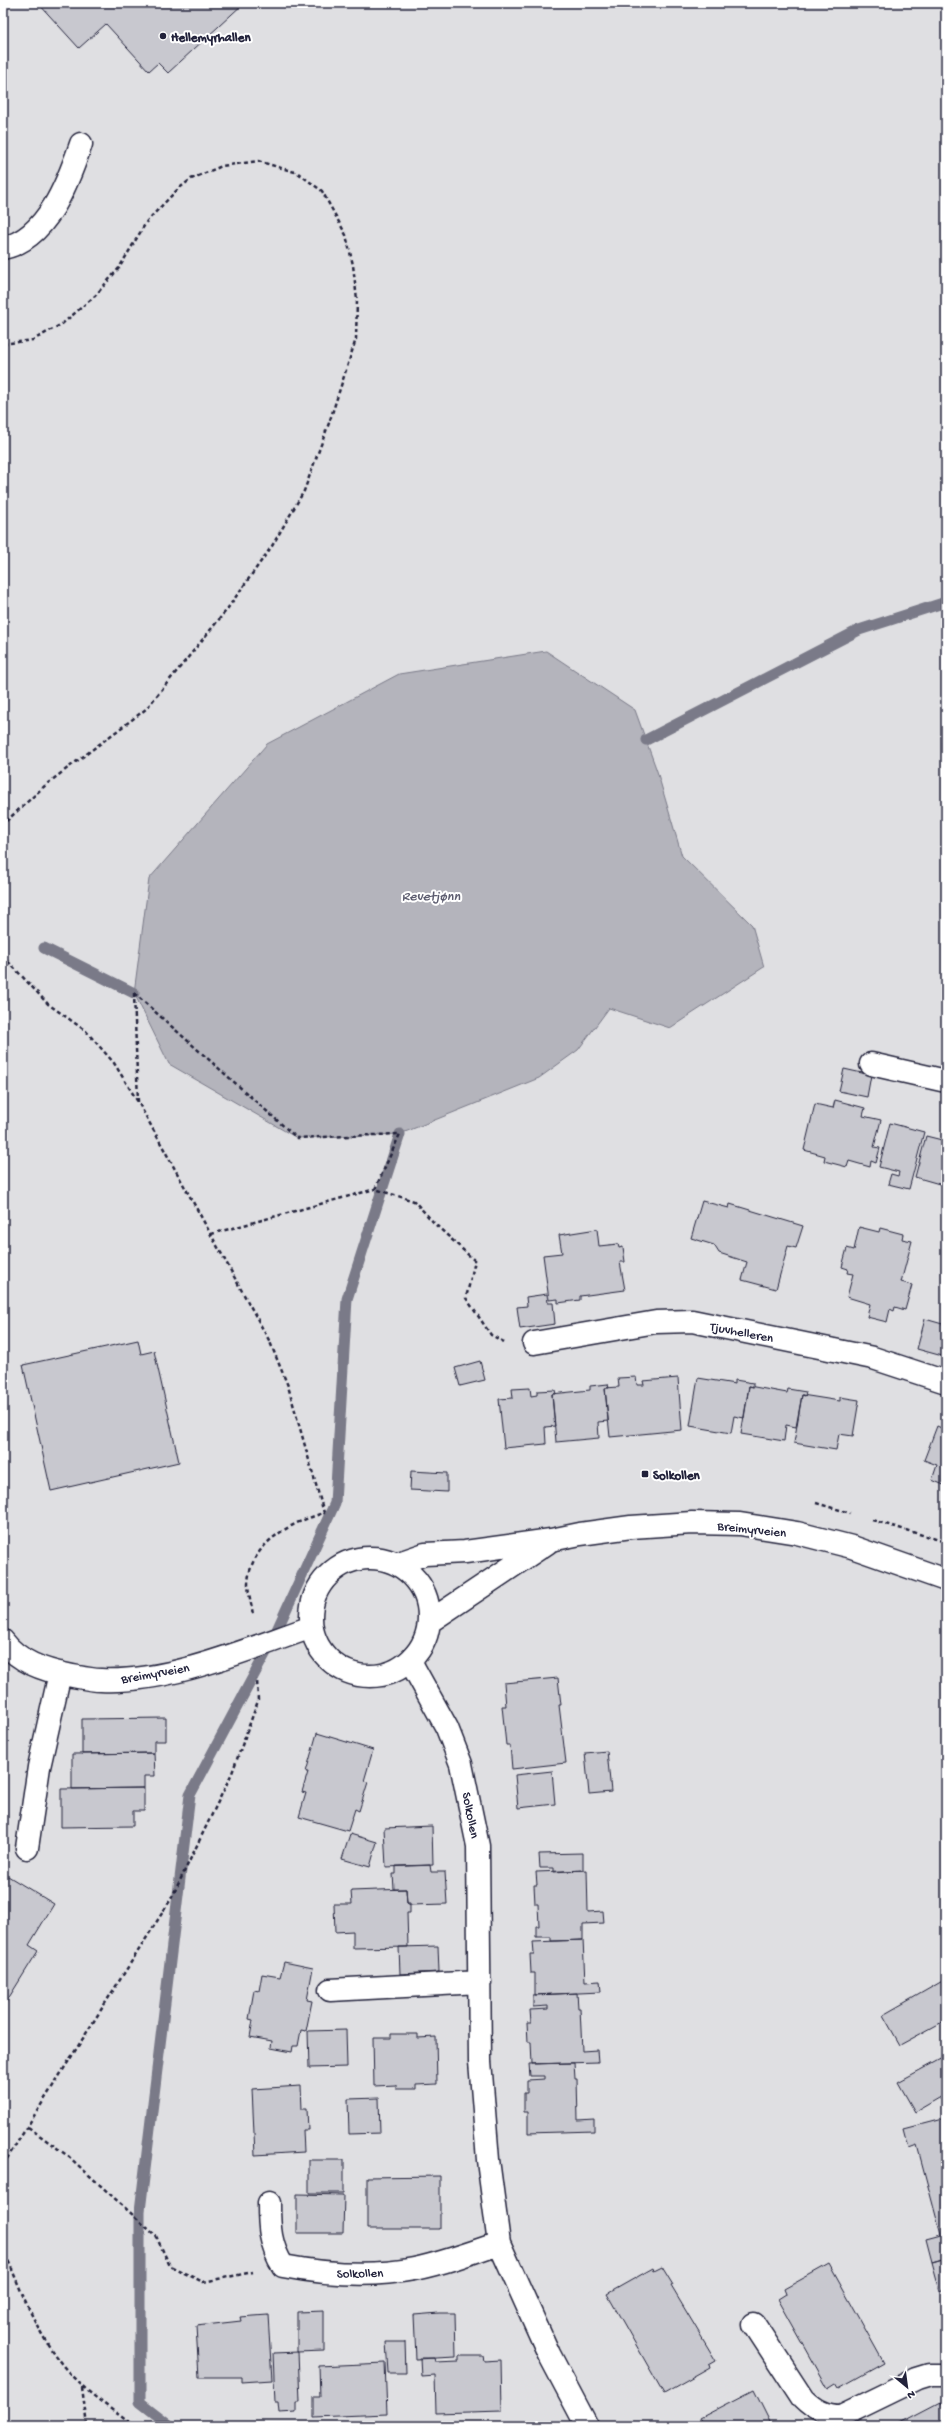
<svg xmlns="http://www.w3.org/2000/svg" width="949" height="2429" viewBox="0 0 949 2429" font-family="'Gochi Hand',sans-serif">
<rect width="100%" height="100%" fill="#fff"/>
<filter id="ink" filterUnits="userSpaceOnUse"><feTurbulence type="fractalNoise" baseFrequency=".025" numOctaves="2"/><feDisplacementMap in="SourceGraphic" scale="8" xChannelSelector="R" yChannelSelector="G"/><feConvolveMatrix kernelMatrix="1 2 1 2 8 2 1 2 1" color-interpolation-filters="sRGB"/></filter>
<g filter="url(#ink)">
<!-- green -->
<path fill="#dfdfe2" stroke="#80808e" d="M3,3h943v2423h-943z"/>
<!-- water -->
<path fill="#b4b4bc" stroke="#7a7a88" d="M546,651l89,59 22,61 25,85 70,69 12,42 -94,61 -61,-20 -31,42 -39,28 -139,56 -103,4 -128,-74 -35,-71 15,-114 118,-135 132,-70z"/>
<g fill="none" stroke-linecap="round" stroke-linejoin="round">
<!-- stream -->
<path stroke="#7a7a88" stroke-width="11" d="M646,740l213,-110 87,-28
M44,948l90,45
M171,2426l-31,-24v-191l50,-416 80,-150 65,-142 12,-204 53,-165"/>
</g>
<!-- building -->
<path fill="#c8c8cf" stroke="#22223b" d="M38,3h206l-76,70 -10,-10 -9,8 -43,-47 -27,24z
M844,1069l27,6 -4,22 -28,-6z
M835,1100l30,8 -2,8 18,4 -7,27 6,1 -4,15 -5,-2 -1,6 -21,-6 -2,6 -23,-6 1,-5 -21,-6 11,-46 18,4z
M890,1123l34,9 -15,57 -21,-5 3,-10 7,2 1,-4 -20,-5z
M926,1136l20,5v32l-3,12 -28,-8z
M702,1201l27,7 1,-4 73,22 -7,22 -8,-2 -12,43 -34,-9 5,-18 -28,-9 -5,-8 -23,-7z
M859,1227l20,5 1,-4 23,6 -1,5 10,2 -11,41 11,3 -7,25 -10,-3 -1,4 -4,-2 -3,13 -20,-5 3,-13 -23,-7 6,-23 -6,-1 1,-4 -6,-2 5,-19 7,2z
M597,1229l2,17 19,-2 1,4 4,-1 2,15h-5l5,28 -45,6v4l-22,3v-4l-9,1 -6,-45 19,-2 -3,-18z
M547,1294l1,9h5l2,21 -35,5 -3,-22 10,-1 -1,-9z
M925,1319l21,6v32l-29,-8z
M138,1340l3,14 13,-3 25,111 -128,29 -28,-126z
M480,1361l5,19 -25,6 -5,-18z
M636,1377l1,8h7l-1,-4 35,-3 4,52 -72,7 -5,-49 14,-1 -1,-9z
M698,1378l37,6v-4l18,3v4l-4,-1 -5,32 -10,-2 -3,17 -41,-7z
M608,1384l1,4h-4l3,33 -10,1 1,16 -43,4 -4,-48 38,-4v-4z
M749,1386l38,7 1,-4 18,3 -1,4 -3,-1 -6,32 -10,-2 -2,16 -43,-7z
M530,1388l1,8 6,-1v-4l18,-1 1,4h-4l3,32 -10,1 1,17 -42,4 -5,-49 14,-1 -1,-9z
M802,1395l38,6v-4l19,3 -6,36 -14,-2 -3,16 -42,-7z
M937,1426l9,4v56l-14,-6 5,-15 -13,-5z
M411,1471l36,2v19l-37,-2z
M558,1678l3,27h-2l7,58 -54,6 -2,-24h-4l-4,-39h4l-2,-23z
M166,1718v23h-12v12l-72,1v-35z
M317,1733l56,17 -9,31 4,1 -9,29 -4,-2 -7,22 -49,-14 7,-24 -4,-1 6,-20h-2z
M607,1751l4,41 -22,2 -4,-41z
M154,1753l1,23h-11v12l-72,1v-35z
M552,1771l3,33 -37,4 -3,-33z
M144,1788v23h-11v15l-72,1v-38z
M432,1826l1,39 -47,2 -2,-39z
M350,1834l27,8 -7,25 -28,-8z
M583,1853v17l-29,2v-4h-14l-1,-14z
M430,1865l1,7h14l2,32 -37,1 -3,-2 -1,-14h-12l-1,-15h3v-8z
M587,1870l1,42 15,-1 1,12 -21,1v16l-32,1v-4h-15v-11h3l-1,-22h-3l-1,-19h3l-1,-13z
M3,1873l51,31 -25,41 9,6 -35,56z
M406,1889l1,14h3v10h-3l1,34 -55,1v-17l-18,1 -1,-28h18l-1,-13z
M583,1940l2,42 15,-1 1,11 -66,3v-22h-4l-1,-19h4l-1,-12z
M438,1946l1,26 -39,2 -1,-27z
M284,1962l29,6 -6,32 5,1 -6,30 -5,-1 -3,16h-5l-1,6 -21,-4 1,-7 -22,-4 3,-17 -4,-1 5,-29 5,1 3,-17 18,3z
M946,1979v41l-46,25 -17,-30z
M577,1993l1,15h2l2,43 15,-1 1,12 -66,2 -1,-22h-3l-1,-19h4l-1,-13 18,-1v-3l-15,1v-12z
M346,2030l1,37 -38,1 -1,-37z
M391,2034h27v4l18,-1 1,47 -21,1v4h-20v-4l-22,1 -1,-48h18z
M946,2056v38l-31,18 -17,-30z
M574,2063l1,16h2l1,41 16,-1v12l-66,2v-21h-4v-19h3v-13l18,-1v-3h-15l-1,-12z
M301,2086l1,23h5l1,21h-5l1,22 -49,3 -3,-66z
M379,2098l1,35 -31,1 -1,-35z
M946,2118v140l-14,4 -6,-23 15,-4 -24,-90 -8,3 -5,-19z
M309,2160h35v33h-35z
M440,2176v53h-73v-52z
M297,2194l47,1 -1,38h-46z
M946,2258v31l-6,2 -8,-29z
M829,2264l55,99 -45,25 -3,-5 -8,5 -50,-89 8,-5 -2,-5z
M662,2267l11,18 -2,1 45,75 -7,4 1,3 -46,26 -57,-100 46,-26 1,3z
M324,2311v40l-27,1v-40z
M439,2313h16l1,44 -40,2 -2,-44z
M268,2315l4,65 -30,2v-5h-43l-3,-51 45,-5 -1,-4z
M386,2342h19l1,31h-18z
M298,2352l2,50h-4v10l-17,1 -1,-10h-3l-2,-50z
M459,2356h24l1,5 17,-1 1,51 -66,2 -1,-38 -14,1 -1,-18h14l1,4 24,-1z
M385,2363l2,51 -73,3v-20h6l-1,-31z
M754,2390l18,36h-68l-4,-8z
M941,2402l5,8v16h-51z"/>
<g fill="none" stroke-linecap="round" stroke-linejoin="round">
<defs>
<path id="minor" d="M3,248c44,-9 65,-66 78,-104
M871,1064l75,17
M534,1343l122,-21 36,-1 181,37 73,24
M311 1617a59 59 0 1 1 118 0a59 59 0 1 1-118 0Z
M396,1564l29,-10 40,-2 86,-12 29,-6 51,-7 61,-4 48,1 57,9 55,14 94,33
M429,1622l118,-79
M3,1641c16,21 40,29 65,34 11,2 22,5 33,5 69,3 146,-31 211,-53
M410,1661l37,67 14,36 17,82 2,215 8,99 11,83 50,111 38,72
M27,1848l12,-81 21,-94
M330,1990l150,-8
M269,2203c0,24 1,43 14,63 42,8 89,11 131,3 29,-6 57,-16 85,-26
M754,2324l49,75c11,11 22,17 38,17l76,-37 13,-4h16"/>
</defs>
<!-- minor casing -->
<use href="#minor" stroke="#22223b" stroke-width="25"/>
<!-- path -->
<path stroke="#22223b" stroke-width="2.5" stroke-dasharray="4 3" stroke-linecap="butt" d="M3,344l30,-4 29,-16 33,-28 24,-28 28,-47 30,-31 14,-11 31,-13 36,-5 40,12 24,18 24,44 7,30 4,35 -1,39 -27,84 -25,68 -32,55 -47,66 -79,97 -98,74 -45,41
M3,956l45,48 38,27 28,32 24,39 132,240 18,44 36,127c-32,9 -74,30 -76,70 0,10 4,22 5,33
M134,993l163,145 103,-4 -25,55 39,12 22,24 39,36 -9,37 25,37 13,7
M134,993l4,109
M211,1234l164,-45
M816,1503l34,10
M872,1520l74,22
M28,2127l40,29 88,80 14,30 33,16 50,-10
M3,2165l168,-266 61,-126 26,-72 -1,-22
M3,2248c17,40 33,85 61,119 20,24 46,41 70,59
M82,2387l5,39"/>
<!-- minor -->
<use href="#minor" stroke="#fff" stroke-width="22"/>
</g>
</g>
<!-- markers -->
<g fill="#22223b" stroke="#fff" stroke-width="1.5">
<circle cx="163" cy="36" r="4"/>
<rect x="641" y="1470" width="8" height="8" rx="2"/>
</g>
<g text-anchor="middle" stroke-width="4" stroke-linejoin="round" paint-order="stroke">
<!-- poi labels -->
<g font-size="13" font-weight="bold" fill="#22223b" stroke="#fff" text-anchor="start">
<text x="171" y="41">Hellemyrhallen</text>
<text x="653" y="1479">Solkollen</text>
</g>
<!-- street labels -->
<g font-size="13" fill="#22223b" stroke="#fff">
<text transform="translate(742 1331) rotate(11)" y="5">Tjuvhelleren</text>
<text transform="translate(752 1528) rotate(6)" y="5">Breimyrveien</text>
<text transform="translate(155 1672) rotate(-10)" y="5">Breimyrveien</text>
<text transform="translate(472 1815) rotate(79)" y="5">Solkollen</text>
<text transform="translate(360 2272) rotate(-1)" y="5">Solkollen</text>
</g>
<!-- water labels -->
<g font-size="14" font-style="italic" fill="#5c5c6f" stroke="#fff">
<text x="431" y="900">Revetjønn</text>
</g>
</g>
<!-- margin -->
<rect width="949" height="2429" fill="none" stroke="#fff" stroke-width="16"/>
<rect x="8" y="8" width="933" height="2413" fill="none" stroke="#22223b" stroke-width="1.5" filter="url(#ink)"/>
<!-- north arrow -->
<g transform="translate(907 2387) rotate(151)" stroke="#ffffff" stroke-width="3" paint-order="stroke">
<path d="M0-3L7 15L0 10L-7 15Z" fill="#22223b"/>
<text y="-6" font-size="11" font-weight="bold" text-anchor="middle" fill="#22223b">N</text>
</g>
</svg>
